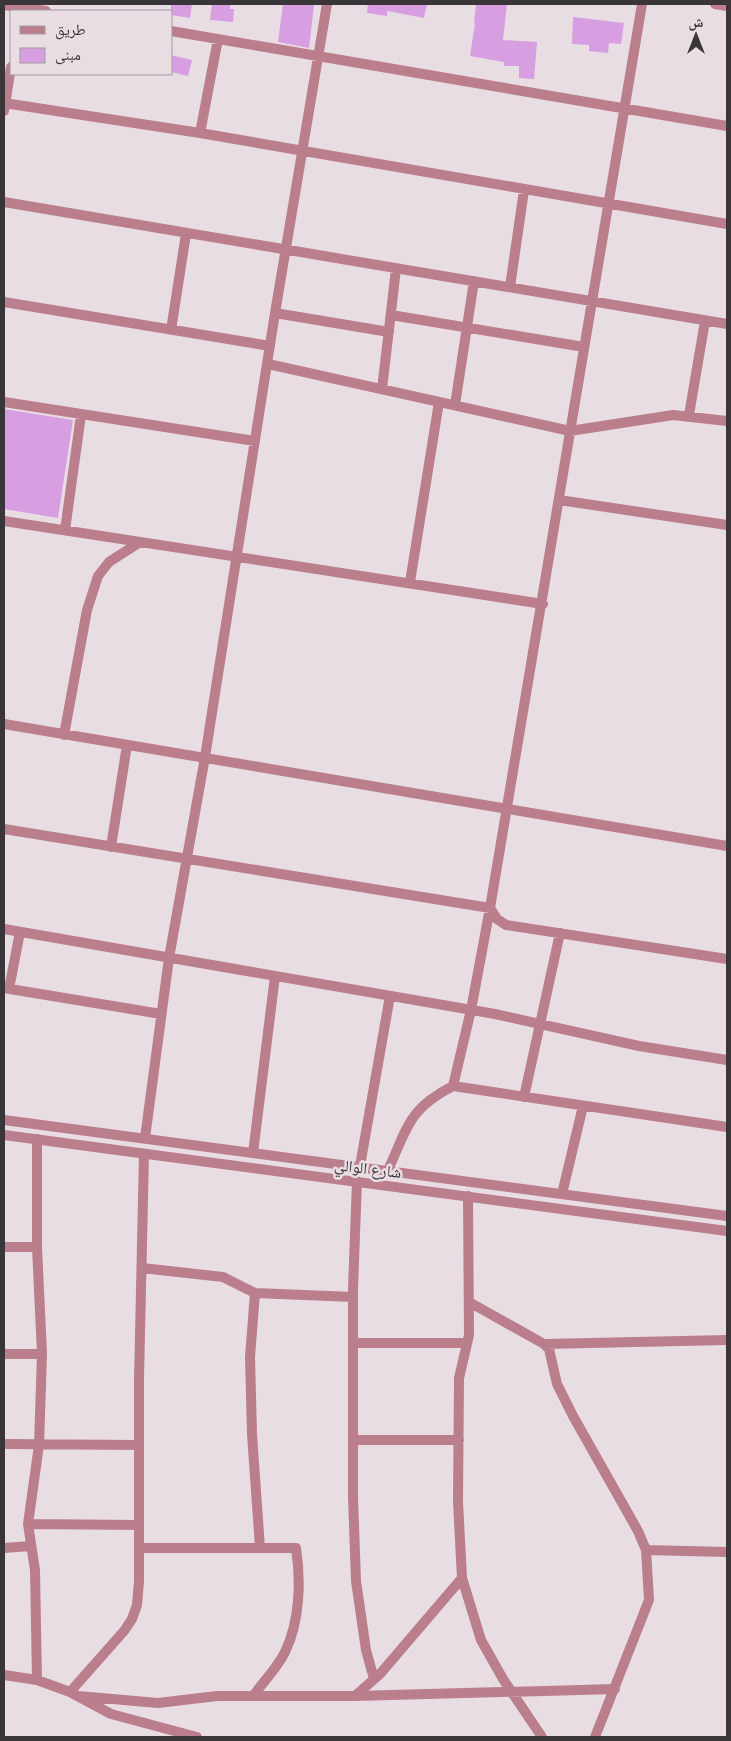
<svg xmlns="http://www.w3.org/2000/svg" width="731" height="1741" viewBox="0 0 731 1741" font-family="Raleway,'Noto Naskh Arabic',sans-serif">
<rect width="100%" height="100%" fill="#e9dde4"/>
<!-- building -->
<path fill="#d79ee1" d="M171,4h21l-2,14 -19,-3z
M212,4h18v5h4l-1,13 -23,-2z
M283,4l31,1 -5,43 -31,-6z
M368,4h59l-3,14 -37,-7v5l-20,-3z
M476,4h31l-4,36 34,2 -3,37 -15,-1v-12h-15v-4l-34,-6 5,-33h-1z
M573,17l51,6 -3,21 -12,-1 -1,10 -19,-2v-6l-17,-1z
M171,55l21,5 -4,16 -17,-4z
M4,409l69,11 -15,98 -54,-9z"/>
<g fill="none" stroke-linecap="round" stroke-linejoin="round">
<!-- minor -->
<path stroke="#bb7e8d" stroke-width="10" d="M4,5l42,6
M171,31l556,95
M4,103l196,30 527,91
M4,111l7,-44
M200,133l18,-94
M4,202l723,122
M510,287l14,-97
M4,302l266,44
M275,313l114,19
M391,315l193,32
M171,330l15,-96
M268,364l302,67 103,-16 54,6
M382,389l14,-120
M4,402l251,39
M455,405l19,-124
M689,415l16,-94
M559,500l168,25
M4,521l539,83
M65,530l16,-115
M410,582l29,-180
M4,724l723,122
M64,735l23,-125 11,-34 11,-14 31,-20
M4,829l486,79 7,11 9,6 221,34
M111,847l16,-102
M4,929l491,85 144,32 88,14
M4,988l157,26
M9,989l11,-57
M453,1086l18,-76 19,-102 152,-904
M524,1097l36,-164
M145,1138l24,-180 36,-201 70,-444 52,-309
M253,1153l22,-177
M360,1166l30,-170
M388,1170c20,-43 20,-61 65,-84l274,41
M357,1181l-4,108v208l3,84 10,69 8,29
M562,1194l21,-88
M468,1196l1,139 -10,43 -1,124 4,76 19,62 22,39 39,58
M4,1247h33
M142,1268l81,9 32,16 98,4
M255,1293l-5,64 2,77 8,114
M469,1302l75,42 5,5 8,35 16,32 65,115 8,19 3,50 -54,137
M354,1343h113
M544,1344l183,-4
M4,1354h38
M354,1440h105
M4,1444l135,1
M28,1524l111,1
M4,1548l26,-2
M139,1548h157c5,33 4,73 -11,104 -7,15 -22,30 -32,44
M646,1550l81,2
M4,1675l33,5 33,12 41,22 86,23
M37,1680l-2,-110 -7,-46 11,-79 3,-91 -5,-107v-108
M70,1692l54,-61 8,-12 5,-14 2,-24v-202l5,-225
M78,1696l80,7 59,-7h138l260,-7
M355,1696l25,-22 82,-96"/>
<!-- tertiary -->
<path stroke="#bb7e8d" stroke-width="10" d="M715,4l12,2
M4,1120l723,96
M4,1135l723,96"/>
</g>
<g text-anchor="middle" stroke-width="5" stroke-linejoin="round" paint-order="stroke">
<!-- street labels -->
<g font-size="16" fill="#3a3538" stroke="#e9dde4">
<text transform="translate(368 1168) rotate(7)" y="6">شارع الوالي</text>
</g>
</g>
<!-- border -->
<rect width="731" height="1741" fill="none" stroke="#3a3538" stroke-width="10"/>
<!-- legend -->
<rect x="10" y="10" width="162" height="65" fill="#e9dde4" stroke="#a39a9f"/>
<rect x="20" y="26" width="25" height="8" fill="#bb7e8d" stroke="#a39a9f"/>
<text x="55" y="35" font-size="15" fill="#3a3538">طريق</text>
<rect x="20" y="48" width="25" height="15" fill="#d79ee1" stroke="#a39a9f"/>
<text x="55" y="60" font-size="15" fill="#3a3538">مبنى</text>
<!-- north arrow -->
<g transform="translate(696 35)" stroke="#e9dde4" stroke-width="4" paint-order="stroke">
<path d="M0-4L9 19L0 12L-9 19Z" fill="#3a3538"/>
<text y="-8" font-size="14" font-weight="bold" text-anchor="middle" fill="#3a3538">ش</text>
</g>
</svg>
